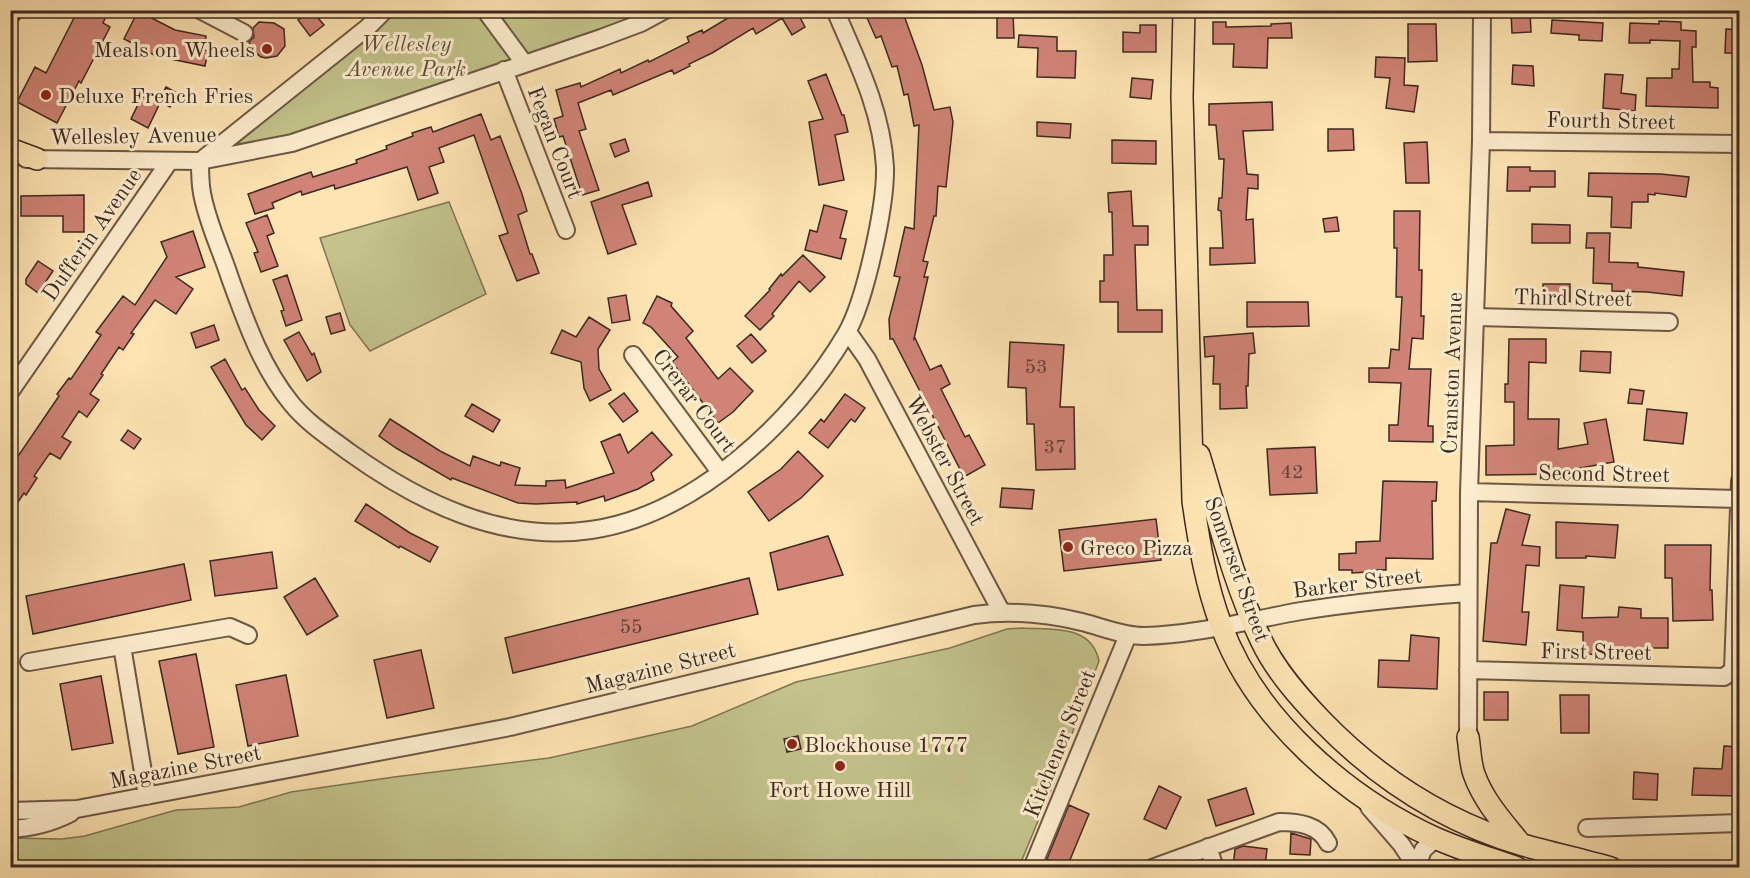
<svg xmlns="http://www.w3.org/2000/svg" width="1750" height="878" viewBox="0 0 1750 878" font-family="'Old Standard TT',serif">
<rect width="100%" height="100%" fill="#fee4b3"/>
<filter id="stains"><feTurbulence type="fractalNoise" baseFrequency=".00333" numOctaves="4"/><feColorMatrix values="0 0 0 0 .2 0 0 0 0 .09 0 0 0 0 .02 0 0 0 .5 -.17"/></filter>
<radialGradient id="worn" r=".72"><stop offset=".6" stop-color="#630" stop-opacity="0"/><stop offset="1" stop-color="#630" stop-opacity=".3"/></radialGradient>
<!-- green -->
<path fill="#c3c38b" stroke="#807656" stroke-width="1.5" d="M385,11h280l-373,132 -92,18z
M449,202l37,92 -116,57 -20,-26 -30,-87z
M1022,628c30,2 69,-4 77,33l-46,124 -34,82 -1008,1v-30l51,1 23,-3 91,-26 63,-3 52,-15 103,-15 155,-19 143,-32 104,-44 154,-34 57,-19z"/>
<!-- building -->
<path fill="#d08376" stroke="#3d2921" stroke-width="1.5" d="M78,10h31l-6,13 7,4 -29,56 -2,-2 -22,42 -40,-21 18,-35 11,6z
M311,10l13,15 -14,11 -12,-16z
M741,10h55l9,17 -13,8 -10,-17 -26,16 -3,-6 -41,25 -23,11 1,2 -16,8 -2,-4 -59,25 -2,-5 -33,13 8,26 -7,2 20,59 -17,5 -19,-59 -4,1 -5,-18 9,-3 -7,-26 24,-7 1,4 39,-18 1,4 27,-13 1,2 40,-20 -2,-5 15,-7 1,3z
M885,10h17l20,55 12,45 16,-3 3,15 -7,65 -8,-1 -2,30h-2l-11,45 5,1 -4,15h4l-14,62 1,-1 15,32 11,-5 9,19 -9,5 24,48 4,-2 16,30 -21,12 -71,-138h-3l-1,-20 11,-42 -6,-1 11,-49 9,2 5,-104 -5,1 -6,-32 -4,1 -7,-29 -5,1 -11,-31 -5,2 -9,-20z
M138,11l37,19 31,6 -2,14 4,1 -3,15 -49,-10 -32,-17z
M1530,11l1,21 -19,1 -1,-21z
M1013,12l1,26h-17v-25z
M1552,20l51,3 -1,18 -23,-1v-5l-28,-2z
M1659,21l22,1v8l15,1v16h-4l1,35h17v5l8,1v20l-72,-2 1,-28h25v-9h7l1,-28 -30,-1v3h-21l1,-20 29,1z
M259,22l15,1 10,6 1,17 -8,10 -11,2 -5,-1 -9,-7 -3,-8 5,-5 -1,-9z
M1213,22h13v5l45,-1v-2l20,-1 1,15h-24l-1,30 -34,-1 1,-23h-21z
M1408,24h28l1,37 -29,1z
M1140,25h16v27h-33v-20l17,1z
M1726,29l14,1v23h-15z
M1019,35l38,2v14h19l-1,27 -38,-1 1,-29 -20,-1z
M1376,57l29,1 -1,27 14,1 -4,26 -28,-4 4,-30 -15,-1z
M1513,65l20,1 1,20 -22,-2z
M826,74l16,41h2l4,17 -13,3 9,45 -25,5 -10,-63 14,-3 -15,-38z
M1605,74l18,1 -2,18 15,2 -1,16 -32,-3z
M1132,78l21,2 -2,19 -21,-2z
M166,87l11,6 -7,14 -11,-6z
M142,96l17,9 -11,23 -17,-9z
M1272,102l1,28 -30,1 4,43 11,1v14l-10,-1 -2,32 7,-1 2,44 -45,2v-17h13l-2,-37 -3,-1 1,-12h3l2,-39h-5l-3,-34h-7v-21z
M481,114l10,26 9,-4 22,58 5,17 -9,4 12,39h2l7,19 -22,8 -18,-45 9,-3 -34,-98 -35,13 5,14 -15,5 9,26 -20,7 -11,-33 -72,22 -1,-4 -32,10 -1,-4 -29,12 2,5 -19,6 -7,-20 63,-22 2,5 44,-14 -1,-3 31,-11 -1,-3 27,-10 -1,-3 19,-6 2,5z
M1037,122l34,2 -1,14 -33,-2z
M1328,129h25l1,21 -26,1z
M625,139l4,12 -14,6 -5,-13z
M1112,140l44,1v23l-44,-1z
M1427,142l2,41h-23l-2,-40z
M1508,167h22v4h25v16h-25v4h-23z
M1589,173l72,1 28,3 -3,20 -31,-4v2l-7,-1v8h-16l-1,26 -20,-1 1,-30 -24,-1z
M648,182l4,14 -30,9 14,39 -28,10 -17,-52z
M1131,191l2,35h15v19h-13l2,65h25v22h-44v-30h-18v-21h4v-26h9l-1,-43h-3l-1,-19z
M84,195v37h-21v-16h-42v-20z
M824,205l23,6 -7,27 6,1 -5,20 -36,-9 5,-20 7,2z
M1394,211h26l-1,59h3l-1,46h3l-1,23 -11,-1 -3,31h22l-3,57h5v16l-44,-1v-16h9l3,-42 -32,-1v-14h20l2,-19 8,1 3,-53h-6l1,-49h-3z
M267,215l7,18 -7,3 11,30 -17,6 -7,-19 4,-1 -12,-29z
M1337,217l2,14 -14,1 -2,-13z
M1532,224l38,1v18h-38z
M193,231l12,36 -29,10 17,12 -17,25 -21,-14 -24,33 3,1 -11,16 -4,-3 -18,27 2,1 -13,19 9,6 -12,17 -8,-6 -17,26 9,5 -11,17 -10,-6 -16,23 3,2 -11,17 -2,-2 -14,21v-46l49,-72 -2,-2 12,-16 2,1 30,-44 -5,-3 27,-36 12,9 32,-48 -6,-15z
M1587,233h23l-1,29 29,1v4l46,5 -2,24 -35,-4 -35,-1v-7l-19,-1 1,-35h-8z
M803,255l22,22 -15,15 -11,-11 -27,33 2,2 -14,14 -15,-14 25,-26 -1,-1 12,-15 1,2z
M38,261l15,10 -15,22 -12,-9v-5z
M287,275l15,45 -16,6 -5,-15 3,-1 -11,-30z
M1543,284h27v18h-27z
M626,295l4,25 -18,3 -4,-25z
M657,296l15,7 -1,3 22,25 -7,7 32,41 12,-11 23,23 -20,21 -15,11 -46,-61 6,-5 -27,-30 -8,-4z
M1247,302h61l1,24 -62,1z
M340,313l5,17 -14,4 -5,-17z
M589,317l21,13 -12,19 1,20 12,21 -21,11 -6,-13 -3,-26 -30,-9 11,-23 14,7z
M214,325l5,15 -23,8 -5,-15z
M299,332l13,23 2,-2 7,19 -14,9 -23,-41z
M1253,333l2,20 -6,1 -1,32h-2l1,22 -27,1v-25h-7l1,-28 -9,1 -1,-20z
M751,334l15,17 -14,12 -15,-17z
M1509,339h37v24l-17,-1 -1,57h31l-1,30 30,-5 -4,-21 22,-4 8,43 -56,10v2l-72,1v-29l28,-1v-43h-9v-18h3z
M1010,342l54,3 -4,62h14l1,62 -39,1 -2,-46h-7l-1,-36 -18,-1z
M1581,351l30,1 -1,21 -30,-2z
M225,359l17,31 3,-2 14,22 16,16 -13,14 -16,-15 -35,-58z
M1630,389l14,2 -2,13 -14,-1z
M624,393l14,18 -15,11 -14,-18z
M845,394l20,14 -10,14 -4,-3 -23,29 -19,-15 12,-14 3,3z
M472,404l28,16 -7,12 -28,-16z
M1647,409l40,4 -4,31 -39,-4z
M390,419l50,32 30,15 3,-10 27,10 1,-4 19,6 -5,17 31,1v-5l19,-1 1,8 48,-15 -13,-31 19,-8 8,19 24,-21 20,23 -21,18 3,7 -16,9 -33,12 -1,-5 -27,8v-2l-41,2 -18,-1 -66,-25 -1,2 -55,-32 -17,-12z
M128,430l13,9 -7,10 -13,-9z
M1315,447l2,46 -47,2 -3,-46z
M798,451l25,25 -22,22 -32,23 -21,-29 33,-23z
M1383,481l54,1 -1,19h-4l1,58 -47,-1v12h-18v2l-16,1v-3h-13v-16l17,-1v-11l24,-1z
M1002,488l32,2 -2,19 -32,-2z
M366,504l44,29 28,14 -8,15 -30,-16 -1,2 -44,-27z
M1506,509l24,6 -8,30 18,2 -1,19 -13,-1 -4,47h7l-3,33 -43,-4 8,-98h6z
M1156,519l5,41 -97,11 -5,-41z
M1556,522l62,3 -3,33 -29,-2v2h-30z
M828,536l15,39 -65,15 -8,-37z
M1665,545h46l-1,45h2l1,30 -40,1 -1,-43h-7z
M272,552l5,36 -62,8 -5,-35z
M184,564l7,36 -158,34 -7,-38z
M315,578l23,38 -31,19 -23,-38z
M749,578l9,36 -245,59 -8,-35z
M1560,585l24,2 -2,31 36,-1 1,-10 22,2v9h27v30h-29l-1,2 -26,-2v7l-29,-1v-22l-26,-2z
M1411,635l28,3 -2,51 -59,-2 1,-27 30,1z
M421,650l13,58 -47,10 -13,-58z
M196,654l18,93 -36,7 -19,-93z
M286,675l12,61 -50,10 -12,-61z
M101,676l12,67 -41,7 -12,-66z
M1484,692h24v28h-24z
M1560,695h29v38h-28z
M798,736l3,13 -14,3 -3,-13z
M1724,746l16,1 -1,49 -47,-1 2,-27 28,1z
M1634,772l24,2 -1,26 -24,-1z
M1159,786l22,11 -15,32 -22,-10z
M1246,788l8,26 -38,12 -8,-26z
M1069,805l20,9 -22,53 -20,-8z
M1291,833l20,6 -1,16 -20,-1z
M1243,846l24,3 -2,18h-32l2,-18z"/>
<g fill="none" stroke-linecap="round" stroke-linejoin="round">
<defs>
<path id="minor" d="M200,10l44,23
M485,10l39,53
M504,70l62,160
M1481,141l259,3
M26,159l174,2 92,-18 309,-105 40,-15 24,-13
M203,159l165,-132 17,-17
M200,161c0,11 0,22 2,32 5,29 19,57 28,85 16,44 31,88 61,125 16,20 38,34 58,49 71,51 153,91 242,78 104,-15 204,-109 255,-196 19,-32 40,-129 39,-167 -3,-56 -28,-106 -50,-157
M1475,317l194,5
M848,332l19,27 134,252
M633,355l87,117
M10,392l159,-230
M1469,492l269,7
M122,646l25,150
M29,662l201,-35 18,8
M1468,670l256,7 9,-7 7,-189
M1468,737l1,-245 12,-351 1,-131
M1369,807l32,37 16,24
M10,811l67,-2 433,-82 464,-112c37,-5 71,-2 108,7 20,5 41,14 62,14 52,-1 106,-16 157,-25 56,-9 111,-14 167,-18
M1587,828l153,-5
M10,829c22,-1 42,-6 61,-16
M1208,847l7,21
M1417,866l6,-16 13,-12
M1032,868l96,-233
M1152,868l127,-46c20,0 40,3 49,21"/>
<path id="major" d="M1184,10l-2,87 11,404c6,42 13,84 28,124 34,94 126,173 214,213 27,12 54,20 82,30
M10,13l2,-3
M10,149l27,10
M1199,455c19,62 34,127 62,185 14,30 38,57 60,80 56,58 124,102 202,125 29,8 59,15 88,23
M1468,737c2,12 2,26 6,37 9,26 28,47 45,68"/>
</defs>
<!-- minor casing -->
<use href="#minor" stroke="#6d5846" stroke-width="20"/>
<!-- major casing -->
<use href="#major" stroke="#3d2921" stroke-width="24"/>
<!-- minor -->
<use href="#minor" stroke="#feedce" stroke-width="16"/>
<!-- major -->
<use href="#major" stroke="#fee4b3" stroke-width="21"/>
</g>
<!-- markers -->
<g fill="#8f2418" stroke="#feedce" stroke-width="2">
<circle cx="267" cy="49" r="6"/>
<circle cx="46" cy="95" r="6"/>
<circle cx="1068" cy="547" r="6"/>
<circle cx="792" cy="744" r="6"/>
<circle cx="840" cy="766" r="6"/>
</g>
<g text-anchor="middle" stroke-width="6" stroke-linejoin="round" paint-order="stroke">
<!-- number labels -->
<g font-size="20" fill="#624036">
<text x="1036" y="373">53</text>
<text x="1055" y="453">37</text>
<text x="1292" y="478">42</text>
<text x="631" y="633">55</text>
</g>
<!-- park labels -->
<g font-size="22" font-style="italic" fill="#5e503c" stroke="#feedce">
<text x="406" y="51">Wellesley<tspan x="406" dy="25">Avenue Park</tspan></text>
</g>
<!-- poi labels -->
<g font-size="22" fill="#3d2921" stroke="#feedce" text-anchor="start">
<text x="255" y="57" text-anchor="end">Meals on Wheels</text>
<text x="58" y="103">Deluxe French Fries</text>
<text x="1080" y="555">Greco Pizza</text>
<text x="804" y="752">Blockhouse 1777</text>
<text x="840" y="797" text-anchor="middle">Fort Howe Hill</text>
</g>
<!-- street labels -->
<g font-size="22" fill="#3d2921" stroke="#feedce">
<text transform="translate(1611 120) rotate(1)" y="8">Fourth Street</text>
<text transform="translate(133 135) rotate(-1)" y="8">Wellesley Avenue</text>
<text transform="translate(556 142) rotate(69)" y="8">Fegan Court</text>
<text transform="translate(91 234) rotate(-55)" y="8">Dufferin Avenue</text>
<text transform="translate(1573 297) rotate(1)" y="8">Third Street</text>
<text transform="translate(1451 373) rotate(-88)" y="8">Cranston Avenue</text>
<text transform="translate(695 400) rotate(53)" y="8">Crerar Court</text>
<text transform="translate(946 460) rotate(62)" y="8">Webster Street</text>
<text transform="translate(1604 473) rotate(1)" y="8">Second Street</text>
<text transform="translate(1238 569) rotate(70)" y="8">Somerset Street</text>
<text transform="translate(1357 582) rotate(-7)" y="8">Barker Street</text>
<text transform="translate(1596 651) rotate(1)" y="8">First Street</text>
<text transform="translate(660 667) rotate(-14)" y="8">Magazine Street</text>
<text transform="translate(1059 743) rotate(-68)" y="8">Kitchener Street</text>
<text transform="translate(185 766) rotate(-11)" y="8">Magazine Street</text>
</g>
</g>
<!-- margin -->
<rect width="1750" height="878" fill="none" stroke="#fee4b3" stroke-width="36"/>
<rect x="12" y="12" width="1726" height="854" fill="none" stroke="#3d2921" stroke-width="3"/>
<rect x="18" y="18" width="1714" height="842" fill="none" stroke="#3d2921" stroke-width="1.5"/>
<rect width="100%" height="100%" filter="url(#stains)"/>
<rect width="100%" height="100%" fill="url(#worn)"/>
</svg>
